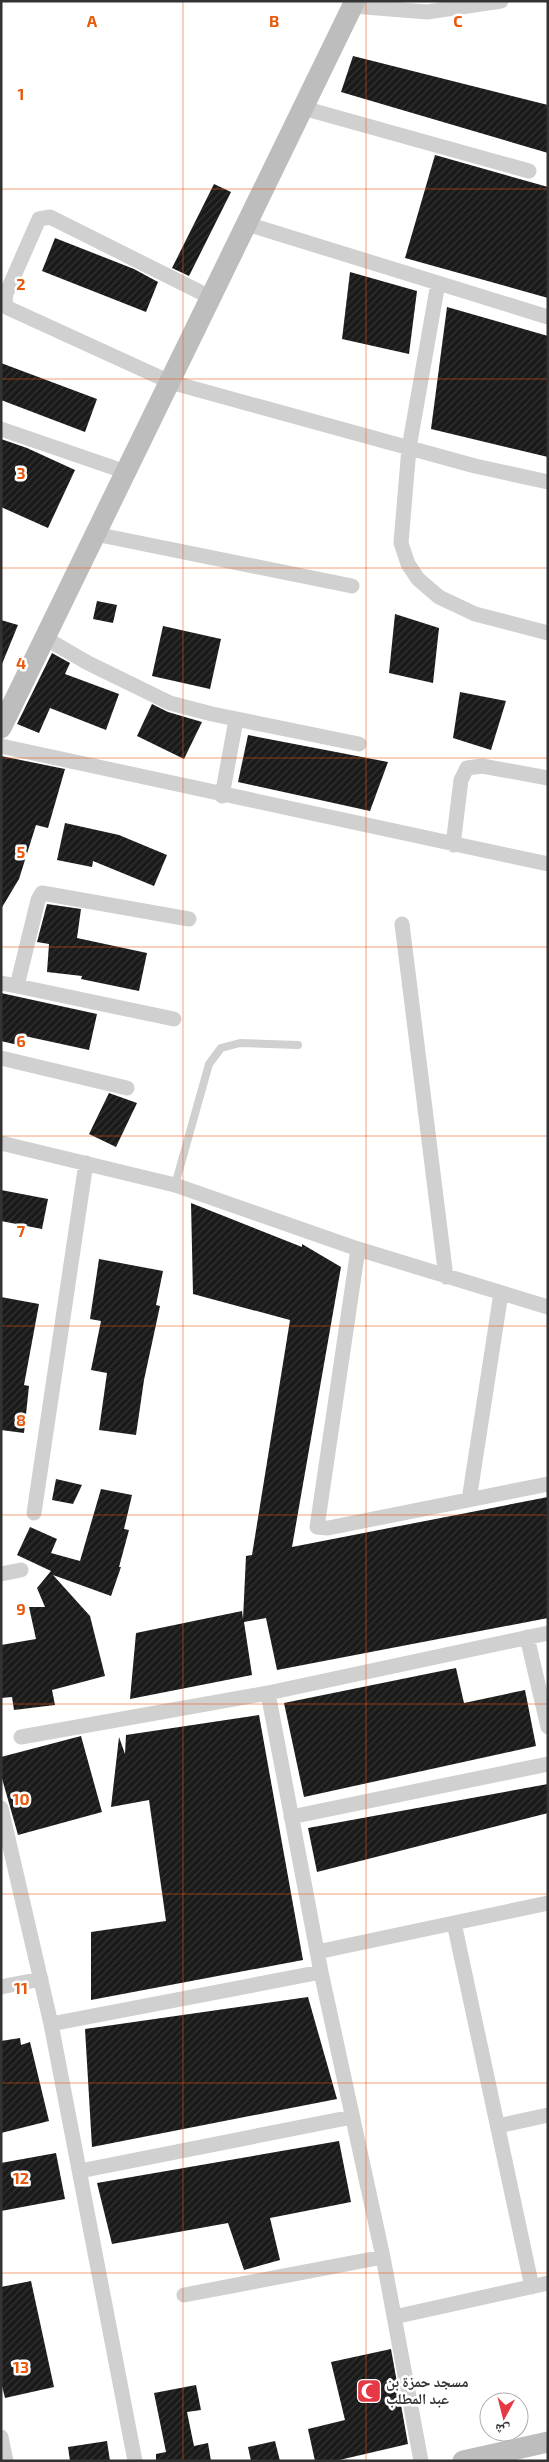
<svg xmlns="http://www.w3.org/2000/svg" width="549" height="2462" viewBox="0 0 549 2462" font-family="'Exo 2','Noto Naskh Arabic',sans-serif">
<defs>
<pattern id="building-hatch" width="6" height="6" patternUnits="userSpaceOnUse" patternTransform="scale(1.25)"><rect width="6" height="6" fill="#1a1a1a"/><path d="M-1 1l2-2M0 6l6-6M5 7l2-2" fill="none" stroke="#333"/></pattern>
</defs>
<rect width="100%" height="100%" fill="#fff"/>
<!-- building -->
<path fill="url(#building-hatch)" d="M353,56l195,49v48l-207,-61z
M435,155l113,32v111l-143,-40z
M214,184l17,8 -42,84 -17,-8z
M55,238l79,31 24,13 -12,30 -104,-41z
M350,272l67,19 -8,63 -67,-15z
M447,307l101,29v121l-117,-28z
M1,363l96,36 -12,33 -84,-32z
M1,439l26,9 48,22 -27,58 -47,-21z
M97,601l20,4 -4,18 -20,-4z
M395,614l44,14 -6,55 -44,-10z
M1,620l17,5 -16,39h-1z
M163,626l58,13 -11,50 -58,-13z
M52,653l18,10 -5,11 54,20 -13,36 -56,-22 -11,25 -22,-9z
M460,692l46,9 -15,49 -38,-12z
M152,704l16,8 34,10 -18,37 -47,-23z
M248,735l140,27 -18,49 -132,-29z
M1,756l64,13 -17,59 -12,-3 -17,54 -18,30z
M65,823l54,12 48,20 -13,31 -61,-25 -1,6 -35,-7z
M47,904l34,5 -4,29 70,15 -8,38 -58,-12 1,-3 -35,-4 2,-28 -12,-2z
M1,993l96,21 -8,36 -69,-15 -2,10 -17,-4z
M109,1093l28,10 -21,44 -27,-13z
M1,1190l47,9 -6,30 -41,-8z
M191,1203l111,44v-3l39,23 -49,280 256,-50v121l-271,52 -11,-52 -22,4 8,53 -122,24 6,-66 106,-22 1,8 3,-63 6,-1 38,-235 -97,-26z
M99,1259l64,12 -7,34 4,1 -16,74 -8,55 -37,-5 8,-57 -16,-3 10,-49 -11,-2z
M1,1297l38,7 -15,81 5,1 -5,47 -23,-3z
M56,1479l26,6 -9,19 -21,-4z
M101,1489l31,6 -8,34 5,1 -10,37h2l-10,29 -58,-21 37,41 15,60 -53,14 3,15 -41,5 -2,-13 -11,1v-53l35,-6 -7,-32h16l-8,-19 14,-17 -34,-16 13,-28 27,12 -6,14 29,8z
M456,1668l8,35 61,-13 11,56 -232,51 -20,-94z
M259,1715l44,245 -212,40v-68l75,-11 -17,-121 -38,7 8,-70 6,17 1,-19z
M81,1736l21,76 -84,23 -17,-60v-18z
M548,1784v29l-231,59 -9,-44z
M308,1997l29,102 -245,48 -7,-118z
M20,2038l1,7 9,-3 19,79 -48,12v-92z
M339,2141l12,61 -81,16 10,42 -36,10 -16,-47 -116,21 -15,-61z
M56,2153l9,46 -64,12v-48z
M31,2281l23,106 -49,11 -4,-16v-95z
M391,2349l17,95 -73,17h-20l-7,-32 37,-9 -14,-58z
M196,2385l5,25 -14,2 7,34 14,-3 3,18h-55v-7l10,-2 -12,-59z
M107,2441l3,20h-40l-2,-14z
M275,2441l5,20h-29l-3,-14z"/>
<g fill="none" stroke-linecap="round" stroke-linejoin="round">
<!-- lane -->
<path stroke="#d0d0d0" stroke-width="8" d="M175,1185l34,-121 12,-16 19,-5 58,2"/>
<!-- street -->
<path stroke="#d0d0d0" stroke-width="15" d="M353,6l74,6 74,-11
M303,108l226,63
M247,224l301,93
M438,283l-29,165 -8,95 7,21 10,15 21,18 36,17 73,19
M210,297l-160,-80 -11,2 -33,75 -1,8 3,6 162,74 305,84 73,16
M1,429l125,43
M95,534l257,52
M45,638l43,25 82,40 42,11 147,30
M1,746l547,118
M222,796l14,-76
M453,845l8,-65 6,-12 15,-2 66,12
M402,924l44,353
M1,983l16,3 21,-86 4,-7 147,26
M17,986l157,33
M1,1058l126,30
M1,1143l174,42 183,64 190,58
M358,1249l-41,278 11,1 220,-44
M469,1500l32,-207
M34,1513l52,-350
M1,1574l20,-4
M527,1637l21,90
M268,1693l53,279 62,285 38,204
M21,1737l247,-44 280,-60
M1,1808l50,216 84,437
M291,1817l257,-53
M454,1923l78,364
M317,1952l231,-49
M1,1987l40,-8
M51,2024l270,-52
M498,2126l50,-11
M80,2171l272,-54
M184,2295l199,-38
M394,2317l154,-34
M1,2437l5,24"/>
<!-- secondary -->
<path stroke="#bdbdbd" stroke-width="21" d="M1,728l354,-727
M463,2461l85,-19"/>
</g>
<!-- grid -->
<path fill="none" stroke="#e8590c" stroke-width="1" stroke-opacity="0.55" d="M183,1v2460M366,1v2460M1,189h547M1,379h547M1,568h547M1,758h547M1,947h547M1,1136h547M1,1326h547M1,1515h547M1,1704h547M1,1894h547M1,2083h547M1,2273h547"/>
<!-- icons -->
<defs>
<symbol id="mosque-square" viewBox="-11 -11 22 22"><rect x="-9" y="-9" width="18" height="18" rx="4" fill="#e63946" stroke="#fff"/><path d="M3.5-4.9A6 6 0 1 0 3.5 4.9A5 5 0 1 1 3.5-4.9Z" fill="#fff"/></symbol>
</defs>
<g fill-rule="evenodd">
<use href="#mosque-square" x="355" y="2377" width="28" height="28"/>
</g>
<g text-anchor="middle" stroke-width="5" stroke-linejoin="round" paint-order="stroke">
<!-- poi labels -->
<g font-size="15" font-weight="bold" fill="#333" stroke="#fff" text-anchor="start">
<text x="386" y="2387">مسجد حمزة بن<tspan x="386" dy="17">عبد المطلب</tspan></text>
</g>
</g>
<g font-size="16" text-anchor="middle" font-weight="bold" fill="#e8590c" stroke="#fff" stroke-width="5" stroke-linejoin="round" paint-order="stroke">
<text x="92" y="27">A</text>
<text x="274" y="27">B</text>
<text x="458" y="27">C</text>
<text x="21" y="100">1</text>
<text x="21" y="290">2</text>
<text x="21" y="479">3</text>
<text x="21" y="669">4</text>
<text x="21" y="858">5</text>
<text x="21" y="1047">6</text>
<text x="21" y="1237">7</text>
<text x="21" y="1426">8</text>
<text x="21" y="1615">9</text>
<text x="21" y="1805">10</text>
<text x="21" y="1994">11</text>
<text x="21" y="2184">12</text>
<text x="21" y="2373">13</text>
</g>
<!-- border -->
<rect width="549" height="2462" fill="none" stroke="#333333" stroke-width="5"/>
<!-- north arrow -->
<g transform="translate(504 2417) rotate(187)"><circle r="24" fill="#ffffff" stroke="#adadad"/>
<path d="M0-4L9 19L0 12L-9 19Z" fill="#e63946"/>
<text y="-8" font-size="14" font-weight="bold" text-anchor="middle" fill="#333333">ش</text>
</g>
</svg>
